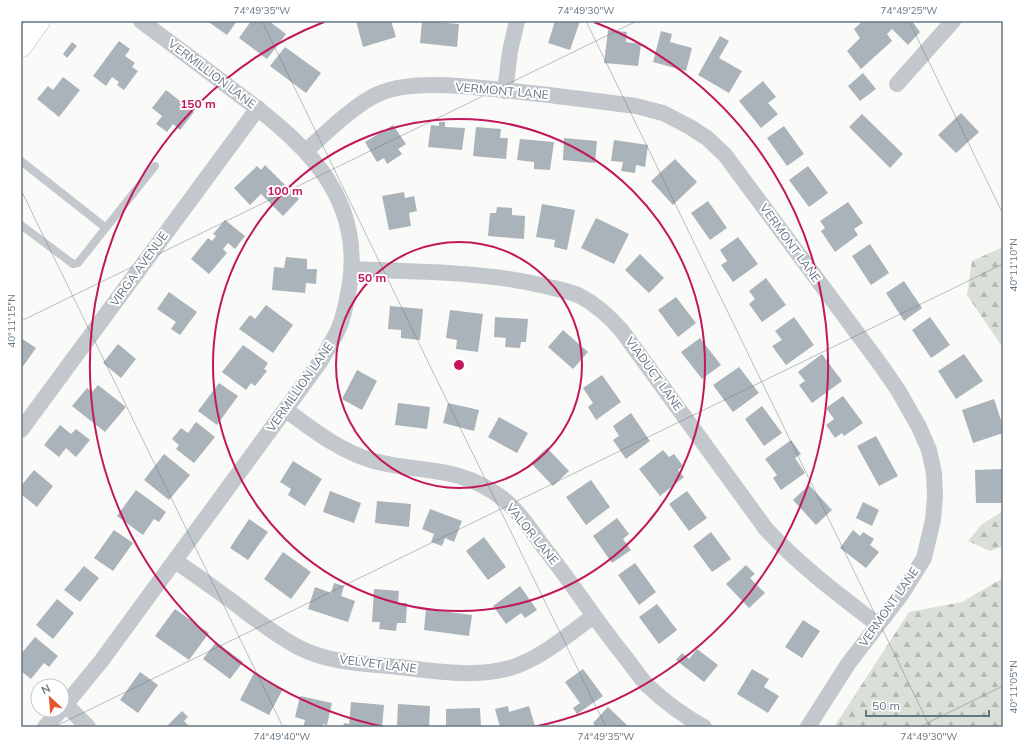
<svg xmlns="http://www.w3.org/2000/svg" width="1024" height="748" viewBox="0 0 1024 748" font-family="Mulish,sans-serif">
<defs>
<pattern id="forest-firs" width="22" height="20" patternUnits="userSpaceOnUse"><rect width="22" height="20" fill="#dadfd7"/><path d="M5 1l3.5 6h-7zM16 11l3.5 6h-7z" fill="#b4b9b4"/></pattern>
</defs>
<rect width="100%" height="100%" fill="#fafaf8"/>
<!-- forest -->
<path fill="url(#forest-firs)" d="M1003,247v101l-36,-53 5,-34z
M1003,511v35l-13,5 -22,-10 13,-16z
M1003,578v149h-169l75,-115 53,-10z"/>
<!-- building -->
<path fill="#aab3b9" d="M207,21h30l-10,14z
M251,21h18l17,13 -19,25 -28,-21z
M356,21h35l5,16 -33,10z
M422,21l37,3 -2,23 -37,-4z
M555,21h25l-10,29 -22,-7z
M863,21h49l8,11 -12,13 -16,-16 -5,5 5,7 -31,28 -14,-18 13,-13 -6,-9z
M608,30l19,2 -1,10 15,2 -3,22 -34,-3z
M661,31l11,3 -2,8 22,6 -6,23 -33,-9z
M720,36l9,5 -10,17 23,13 -13,22 -31,-18z
M119,41l11,8 -5,7 10,7 -3,4 6,4 -14,19 -7,-5 2,-3 -7,-5 -6,9 -13,-10z
M72,42l5,4 -10,12 -4,-4z
M285,47l36,26 -15,20 -36,-27z
M863,73l13,16 -16,12 -12,-15z
M63,77l17,13 -21,27 -22,-18 11,-13 5,4z
M763,81l13,16 -8,6 10,11 -17,14 -22,-27z
M166,90l28,22 -14,18 -7,-6 -6,8 -11,-8 6,-8 -10,-8z
M961,113l18,19 -23,21 -18,-18z
M862,114l41,40 -13,14 -41,-41z
M439,122h6v5l20,1 -3,22 -34,-3 3,-22 8,1z
M393,125l13,19 -8,5 4,5 -15,10 -3,-6 -7,4 -12,-20z
M784,126l20,28 -17,12 -20,-28z
M476,127l25,2 -1,9h8l-2,21 -33,-3z
M564,138l33,3 -2,22 -32,-3z
M520,139l34,3 -4,28 -16,-1v-7l-17,-2z
M614,140l34,5 -3,22 -9,-2 -1,8 -14,-2 2,-9 -12,-1z
M675,159l22,23 -24,23 -22,-24z
M265,165l34,34 -16,17 -22,-22 -11,11 -16,-17 23,-22 4,4z
M808,166l20,27 -19,14 -20,-27z
M404,192l1,6 9,-2 3,15 -8,2 2,13 -22,4 -7,-34z
M708,201l19,27 -17,12 -19,-27z
M848,202l15,21 -9,6 4,6 -23,17 -14,-21 4,-3 -5,-7z
M542,204l33,6 -8,40 -13,-3 1,-7 -19,-3z
M497,207l15,1v7l13,1 -1,23 -36,-3 2,-23h6z
M596,218l33,16 -15,30 -33,-16z
M225,220l20,16 -10,13 -7,-6 -5,6 4,4 -18,21 -18,-15 17,-21 4,3 4,-5 -3,-2z
M738,237l20,27 -25,18 -12,-17 6,-4 -7,-11z
M870,244l19,29 -18,12 -19,-29z
M640,254l24,24 -15,15 -24,-23z
M286,257l21,2v10h10l-1,15 -10,-1 -1,10 -33,-3 2,-23 10,1z
M766,278l20,27 -24,17 -13,-18 6,-5 -6,-8z
M904,281l18,27 -18,13 -18,-28z
M169,292l28,20 -17,23 -9,-6 5,-7 -19,-13z
M676,297l20,26 -18,14 -20,-27z
M266,305l27,20 -20,28 -34,-24 11,-14 5,4z
M390,306l33,3 -3,31 -19,-2v-8l-13,-1z
M450,310l33,4 -5,38 -22,-3 1,-9 -11,-2z
M495,317l33,2 -2,23h-5l-1,6 -15,-1 1,-9 -12,-1z
M794,317l20,28 -28,20 -14,-19 10,-6 -7,-9z
M930,317l20,28 -19,13 -19,-28z
M563,330l25,22 -15,17 -25,-22z
M21,338l15,10 -15,21z
M700,338l21,27 -19,14 -21,-27z
M118,344l18,15 -15,19 -18,-15z
M243,345l25,18 -4,6 3,2 -12,15 -4,-3 -5,7 -24,-18z
M822,354l20,27 -30,22 -13,-18 6,-4 -7,-9z
M964,354l19,27 -27,18 -18,-28z
M739,367l20,26 -26,19 -20,-27z
M357,370l20,11 -15,29 -20,-11z
M602,375l19,27 -25,18 -8,-13 5,-4 -10,-15z
M219,383l19,13 -21,29 -19,-14z
M98,385l28,22 -21,25 -33,-26 15,-18 5,4z
M843,396l20,27 -19,13 -2,-3 -7,5 -9,-13 8,-6 -8,-11z
M994,399l9,27v7l-30,10 -11,-33z
M398,403l32,4 -3,22 -32,-4z
M448,403l31,7 -5,21 -31,-8z
M762,406l20,27 -18,13 -19,-27z
M631,413l19,28 -24,18 -13,-19 6,-4 -6,-10z
M499,417l29,16 -11,20 -29,-16z
M196,422l19,15 -21,26 -18,-14 3,-4 -7,-6 9,-11 7,5z
M60,425l11,9 5,-5 14,11 -14,17 -10,-9 -7,9 -15,-12z
M876,436l22,40 -19,10 -22,-40z
M791,440l10,14 -6,4 10,15 -24,17 -8,-12 4,-3 -12,-16z
M547,448l22,23 -16,15 -22,-23z
M663,450l6,7 5,-3 9,12 -5,4 6,7 -24,19 -21,-27z
M164,454l26,21 -21,25 -25,-20z
M293,461l29,18 -17,27 -17,-11 3,-6 -11,-7z
M1003,469v34h-27l-1,-33z
M34,470l19,16 -16,21 -16,-13v-8z
M591,480l19,27 -24,18 -20,-28z
M809,485l23,25 -16,15 -23,-25z
M136,490l30,22 -7,10 -5,-3 -11,16 -26,-19z
M330,491l31,12 -7,20 -31,-11z
M687,491l20,27 -18,13 -20,-27z
M377,501l34,3 -2,23 -34,-4z
M863,502l16,8 -7,16 -16,-8z
M430,509l32,12 -8,21 -9,-4 -3,8 -11,-4 3,-8 -12,-5z
M617,518l12,16 -6,5 8,11 -19,13 -19,-27z
M249,519l19,13 -20,28 -18,-12z
M114,530l19,13 -20,28 -19,-13z
M853,530l7,6 3,-4 11,7 -4,6 9,7 -13,16 -26,-20z
M711,532l20,27 -19,13 -19,-26z
M484,537l22,30 -18,13 -22,-29z
M283,552l28,20 -20,27 -27,-20z
M635,563l21,29 -17,13 -21,-30z
M746,565l9,9 -5,4 15,15 -16,15 -23,-24z
M84,566l15,12 -19,24 -16,-12z
M334,583l10,3 -3,10 14,5 -7,21 -40,-13 7,-22 16,6z
M520,586l17,24 -12,8 -4,-5 -15,11 -13,-18z
M374,589l25,2 -1,12h9l-1,20h-9l-1,8 -17,-2 1,-7h-8z
M57,599l17,14 -21,26 -17,-14z
M657,604l20,26 -18,14 -20,-27z
M175,609l34,24 -20,27 -34,-24z
M426,609l46,6 -3,21 -45,-6z
M803,620l17,11 -18,27 -17,-11z
M35,637l23,19 -9,11 -5,-4 -13,16 -10,-8v-17z
M216,642l27,20 -13,17 -27,-20z
M697,649l21,16 -14,17 -28,-22 6,-7 7,6z
M583,669l20,27 -26,18 -4,-6 7,-5 -15,-21z
M752,669l17,10 -5,8 15,9 -11,17 -31,-19z
M140,672l18,13 -20,28 -18,-13z
M254,673l29,16 -14,26 -29,-15z
M300,696l32,7 -5,22 -4,-1 -1,3h-19l2,-7 -10,-3z
M351,702l33,3 -2,22h-39l1,-4 5,1z
M398,704l32,2 -1,21 -32,-2z
M508,706l1,6 20,-6 6,20 -35,1 -5,-18z
M608,707l21,20h-35l1,-1 -2,-3z
M480,708l1,19h-35v-18z
M182,711l6,6 -4,4 6,6h-24z"/>
<g fill="none" stroke-linecap="round" stroke-linejoin="round">
<defs>
<path id="secondary" d="M21,46l18,-25"/>
</defs>
<!-- secondary casing -->
<use href="#secondary" stroke="#b3babf" stroke-width="23"/>
<!-- lane -->
<path stroke="#c3c8cc" stroke-width="8" d="M21,161l85,67
M21,225l52,39 5,-1 77,-97"/>
<!-- street -->
<path stroke="#c3c8cc" stroke-width="16" d="M897,84l56,-63
M505,91l5,-40 7,-30
M306,151c20,-18 43,-41 66,-54 34,-20 102,-10 140,-6 42,4 83,10 124,15l27,7 27,14 17,11 18,17 155,209 18,26 21,37 10,23 5,23 1,23 -2,24 -9,38 -23,37 -53,69 -40,63
M352,269c64,3 131,2 193,17 12,3 25,5 35,10 17,9 30,21 42,35l144,198c34,37 73,66 112,96
M286,410c27,20 55,42 88,51 49,13 83,3 128,37 17,13 30,34 43,51 28,35 52,74 81,109 7,9 14,20 22,28 17,16 36,30 56,41
M21,430l237,-322
M175,561c18,12 36,25 54,38 23,17 44,35 69,48 30,16 68,17 101,20 36,4 75,11 111,1 31,-9 58,-34 84,-52
M66,705l22,22
M62,709l40,-49 218,-298c6,-11 13,-21 18,-32 7,-15 9,-31 12,-47 13,-92 -51,-144 -117,-193 -30,-23 -61,-46 -92,-69
M45,727l16,-17"/>
<!-- secondary -->
<use href="#secondary" stroke="#fff" stroke-width="22"/>
</g>
<!-- ticks -->
<path fill="none" stroke="#657683" stroke-width="1" stroke-opacity="0.45" d="M262,21l344,706M586,21l344,706M909,21l94,193M21,190l262,537M21,321l616,-300M54,727l949,-463M919,727l84,-41"/>
<!-- distance rings -->
<g fill="none" stroke="#c2185b" stroke-width="2">
<circle cx="459" cy="365" r="123"/>
<circle cx="459" cy="365" r="246"/>
<path d="M385 727A369 369 0 0 1 324 22M594 22A369 369 0 0 1 533 727"/>
</g>
<g text-anchor="middle" stroke-width="4" stroke-linejoin="round" paint-order="stroke">
<!-- street labels -->
<g font-size="12" fill="#657683" stroke="#fff">
<text transform="translate(212 74) rotate(37)" y="4">VERMILLION LANE</text>
<text transform="translate(502 91) rotate(5)" y="4">VERMONT LANE</text>
<text transform="translate(790 243) rotate(54)" y="4">VERMONT LANE</text>
<text transform="translate(139 269) rotate(-54)" y="4">VIRGA AVENUE</text>
<text transform="translate(654 374) rotate(54)" y="4">VIADUCT LANE</text>
<text transform="translate(300 387) rotate(-55)" y="4">VERMILLION LANE</text>
<text transform="translate(532 534) rotate(51)" y="4">VALOR LANE</text>
<text transform="translate(889 607) rotate(-55)" y="4">VERMONT LANE</text>
<text transform="translate(378 664) rotate(7)" y="4">VELVET LANE</text>
</g>
</g>
<circle cx="459" cy="365" r="6" fill="#c2185b" stroke="#fff" stroke-width="2"/>
<g font-size="12" text-anchor="middle" font-weight="bold" fill="#c2185b" stroke="#fff" stroke-width="4" stroke-linejoin="round" paint-order="stroke">
<text x="198" y="108">150 m</text>
<text x="285" y="195">100 m</text>
<text x="372" y="282">50 m</text>
</g>
<!-- border -->
<rect width="1024" height="748" fill="none" stroke="#ffffff" stroke-width="44"/>
<!-- north arrow -->
<g transform="translate(50 698) rotate(334)"><circle r="19" fill="#ffffff" stroke="#c1c8cd"/>
<path d="M0-3L7 15L0 10L-7 15Z" fill="#e4572e"/>
<text y="-6" font-size="11" font-weight="bold" text-anchor="middle" fill="#657683">N</text>
</g>
<!-- scale -->
<path d="M866 710v6h123v-6" fill="none" stroke="#657683" stroke-width="2"/>
<text x="872" y="710" font-size="12" fill="#657683" stroke="#ffffff" stroke-width="3" paint-order="stroke">50 m</text>
<rect x="22" y="22" width="980" height="704" fill="none" stroke="#657683" stroke-width="1.5"/>
<g font-size="10" text-anchor="middle" fill="#657683">
<text x="262" y="14">74°49'35"W</text>
<text x="586" y="14">74°49'30"W</text>
<text x="909" y="14">74°49'25"W</text>
<text transform="translate(1013 265) rotate(-90)" y="4">40°11'10"N</text>
<text transform="translate(11 321) rotate(-90)" y="4">40°11'15"N</text>
<text transform="translate(1013 687) rotate(-90)" y="4">40°11'05"N</text>
<text x="282" y="740">74°49'40"W</text>
<text x="606" y="740">74°49'35"W</text>
<text x="929" y="740">74°49'30"W</text>
</g>
</svg>
